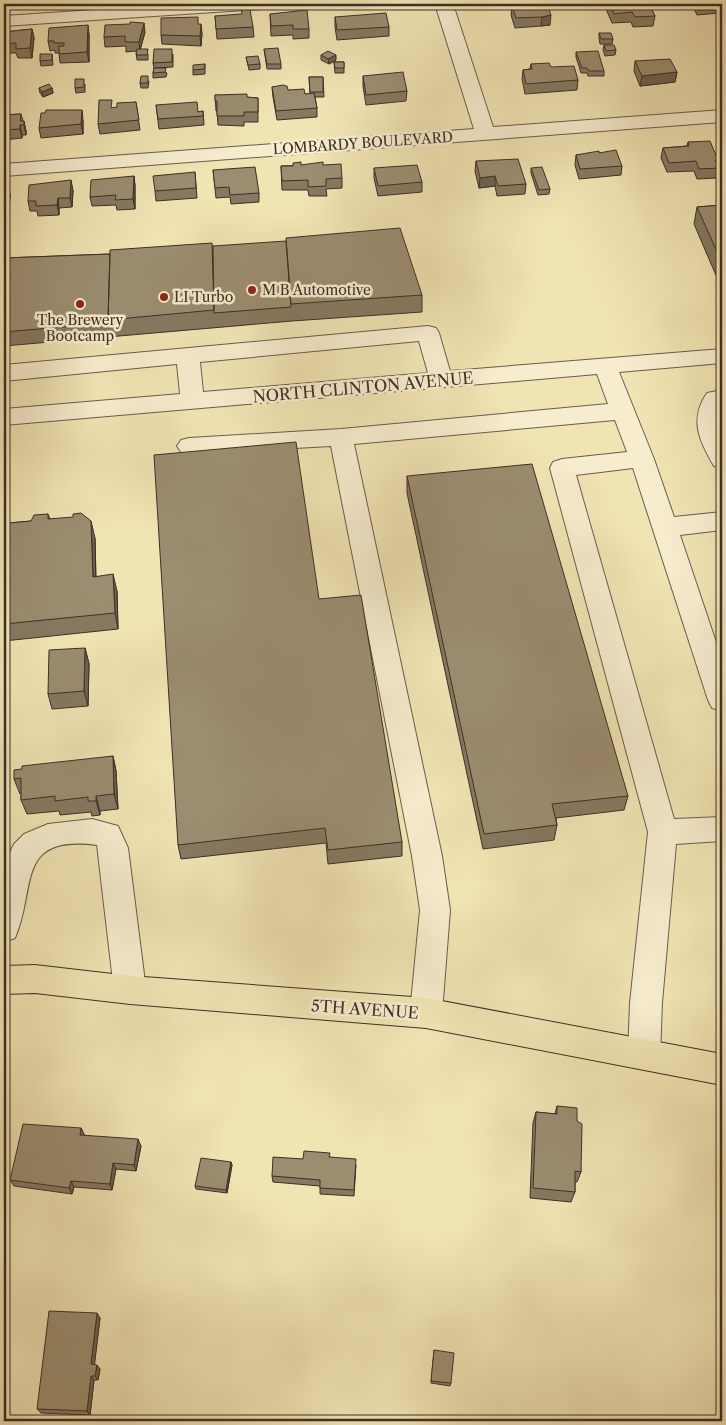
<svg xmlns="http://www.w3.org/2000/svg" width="726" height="1425" viewBox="0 0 726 1425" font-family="'Libre Caslon Text',serif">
<rect width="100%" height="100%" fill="#f1e4b3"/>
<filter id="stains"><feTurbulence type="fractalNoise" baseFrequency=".004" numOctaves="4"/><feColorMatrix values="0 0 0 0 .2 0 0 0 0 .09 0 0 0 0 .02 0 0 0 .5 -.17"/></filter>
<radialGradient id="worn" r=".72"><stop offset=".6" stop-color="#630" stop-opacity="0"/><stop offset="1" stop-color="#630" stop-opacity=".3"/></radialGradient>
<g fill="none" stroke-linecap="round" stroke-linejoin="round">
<defs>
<path id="minor" d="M184,4h86l-3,4 -6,1 -257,17v-10z
M435,4h18l40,123 229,-17v12l-718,54v-12l470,-35z
M428,326l8,2 3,5 11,38 272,-22v14l-103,9 35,87 20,58 48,-5v18l-42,5 42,125v51l-10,-3 -4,-8 -75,-232 -57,7 98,344 48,-2v24l-46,3 -14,159 -2,52 -5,11 -11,4 -11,-4 -5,-11 2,-52 18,-171 -98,-364 3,-6 9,-3 65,-7 -12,-32 -261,24 88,412 8,54 -8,103 -5,10 -11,5 -11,-5 -5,-10 10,-103 -8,-54 -81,-410 -142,8 -8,-2 -4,-6 4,-6 8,-2 152,-9 267,-25 -11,-30 -593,51v-16l176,-15 -3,-30 -173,17v-16zM419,341l9,32 -225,19 -3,-30z
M722,390l-3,31 3,12v35l-8,-2c-15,-25 -25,-47 -7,-73z
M92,819l26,7 10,22 18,142 -5,10 -11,4 -11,-4 -5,-10 -17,-145c-83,-11 -60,44 -82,93l-11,4v-77l10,-21 10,-10 24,-10z"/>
<path id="major" d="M35,965l95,11 296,22 296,56v31l-296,-57 -296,-24 -95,-11 -31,1v-28z"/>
</defs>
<!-- minor casing -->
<use href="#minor" stroke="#6a5c4b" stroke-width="2"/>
<!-- major casing -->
<use href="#major" stroke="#3d2f28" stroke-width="2"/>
<!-- minor -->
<use href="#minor" fill="#f6edce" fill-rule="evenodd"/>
<!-- major -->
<use href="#major" fill="#f1e4b3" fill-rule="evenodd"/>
</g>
<!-- wall -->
<path fill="#857960" stroke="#3d2f28" d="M531,4l19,21 -9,1 -26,2 -4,-13 1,-9z
M607,4h42l6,12 -2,10 -20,1 -2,-5 -19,1 -6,-14z
M692,4h30v15l-2,-6 -23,2z
M270,14l39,15v9l-16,1v-4l-22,1z
M215,16l38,11 1,10 -37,2z
M335,17l54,10v9l-52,4 -2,-13z
M32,29l2,9 -2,20h-14l-2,-5h-12v-21z
M145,32l-5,17 8,5v6h-11l-1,-9 -10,1v-6l-21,1 -1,-10z
M202,33l-1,13 -39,-2 -1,-9z
M599,33l14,6 -1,5h-12l-1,-6z
M89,34v28l-29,1 -1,-10h-4v-3l-5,1 -2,-10z
M604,45l12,5 -1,5 -10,1 -2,-6z
M264,49l17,15v5h-14z
M719,49h3v24l-5,-14z
M576,52l28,19v5h-16l-1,-3h-6l-5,-16z
M52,54l1,11 -12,1 -1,-5z
M173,54v13l-19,1 -1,-5z
M321,55l15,5 -7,4 -8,-4z
M246,57l14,7v5l-11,1z
M635,61l42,11 -2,10 -35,4 -6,-15z
M334,62h10v11h-9z
M205,64v10l-12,1v-5z
M531,64l20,3 27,13 -1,10 -52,4 -3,-15 1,-9 7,-1z
M154,68l13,5 -1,4 -13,1v-5z
M363,76l44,15 -1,10 -40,4 -3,-19z
M309,77h14l1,20h-9l2,11v9l-40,3 -4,-23 -1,-10 33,7h5z
M149,81l-1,7h-7l-1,-5z
M85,84v8l-9,1 -1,-5z
M39,88h13l1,5 -10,4 -3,-4z
M215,95l43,3v24h-14v4l-26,-1 -1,-14h-1z
M136,102l4,28 -40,4 -2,-10 19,-17z
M156,105l42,7 5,-1 1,14 -45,4z
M21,114l5,17v4h-4v3l-18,2v-25z
M83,120v14l-42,4 -2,-10z
M688,142l30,18 -1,4 2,4 -2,10 -20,1 -3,-8 -27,1 -6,-14 2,-10 24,-2z
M599,153l23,13 -1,9 -42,4 -4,-14 1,-10z
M476,161l50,23 -1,10 -28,2 -2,-10 -16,2 -4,-17z
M323,165l19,13v10l-16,1 1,7h-18l-1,-6h-26l-1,-24z
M374,168l48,14v10l-44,4 -4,-18z
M531,168l19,21 -1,5 -11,1 -7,-22z
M213,170l46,23v9l-28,2 -1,-7 -14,1z
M195,172l2,26 -41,3 -1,-10z
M134,176l1,10v23l-18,1 -1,-5 -24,1 -2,-9z
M8,185l2,10 -1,18h-5v-27z
M73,190l-1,17 -13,1v7l-21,1 -1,-5h-7l-2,-10z
M722,205v82h-1l-27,-63 3,-17z
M213,246l209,49v17l-130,9 -288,25v-88l106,-4z
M407,476l221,320 -4,14 -68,8 1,7 -3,15 -71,9 -76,-356z
M48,514l2,5 45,19 1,38 21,15 1,38 -114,12v-122l5,4 22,-2z
M319,599l83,243v14l-74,8 -2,-21 -145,16 -3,-14z
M85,648l4,16 -1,42 -36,3 -4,-15z
M113,756l3,15 2,38 -18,2v4l-8,1 -1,-4 -31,3 -1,-4 -32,3 -6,-14v-7l-1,1 -6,-15z
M557,1106l20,15 4,51 -4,10h-2v10l-4,10 -41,-4 3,-75 3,-11 19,2z
M81,1128l3,7 57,11 -5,25 -20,-2 -4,21 -38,-3 -2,7 -58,-8 -4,-6z
M330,1157l26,8 -2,31 -34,-2v-8l-47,-4 -1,-6 31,-17z
M231,1162l1,3 -5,28 -31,-4 -1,-3z
M100,1318l-6,46 6,5 -2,11h-4l-4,35 -49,-2 -4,-4z
M434,1350l17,33 -1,3 -19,-3z"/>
<!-- shaded-wall -->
<path fill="#6c634e" stroke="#3d2f28" d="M551,15l-1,10 -9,1 1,-9z
M144,23l1,9 -5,19 -1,-9z
M201,24l1,9 -1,13 -1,-10z
M88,25l1,9v28l-2,-10z
M32,29l2,9 -2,20 -2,-10z
M336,55v5l-7,4 -1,-5z
M677,72l-2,10 -35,4 2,-10z
M52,88l1,5 -10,4 -1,-5z
M82,110l1,10v14l-2,-10z
M24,121l2,10v4l-2,-10z
M20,125l2,10v3l-2,-9z
M134,176l1,10v23l-2,-10z
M495,176v10l-16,2 1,-10z
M71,180l2,10 -1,17 -2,-9z
M8,185l2,10 -1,18 -2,-10z
M58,198l1,10v7l-2,-10z
M91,521l4,17 1,55 -3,-16z
M113,574l4,17 1,38 -3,-16z
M85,648l4,16 -1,42 -4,-15z
M113,756l3,15 2,38 -4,-15z
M96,796l4,15v4l-4,-14z
M81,1128l3,6 -1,7 -3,-6z
M138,1139l3,7 -5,25 -2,-6z
M231,1162l1,3 -5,28 -1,-3z
M113,1163l3,6 -4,21 -2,-6z
M71,1181l3,6 -2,7 -3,-6z
M97,1313l3,5 -6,51 -3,-5z
M97,1365l3,4 -2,11 -3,-4z
M91,1376l3,4 -4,35 -3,-4z"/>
<!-- building -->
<path fill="#9b8d70" stroke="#3d2f28" d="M241,4h8l4,23 -37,2 -1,-13 27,-2z
M531,4h16l4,11 -9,2 -26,1 -4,-12z
M610,4h39l6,12 -20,1 -3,-5 -18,2z
M699,4h23v2v-2l-23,1z
M307,10l2,19h-16v-4l-22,1 -1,-12z
M386,13l3,14 -52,3 -2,-13z
M198,17v7h3l-1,12 -39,-1v-17z
M130,22l14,1 -5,19h-14v-6l-21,1 1,-12 25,-1z
M88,25l-1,27 -28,2v-8h5v-3h-10v-2h-6l1,-13z
M32,29l-2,19 -14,1v-6l-12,1v-12z
M599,33h12l2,6h-12z
M604,45h10l2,5 -10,1z
M278,48l3,16h-14l-3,-15z
M137,49h11l-1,6h-11z
M154,49h18v13l-19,1z
M719,49h3v9z
M328,51l8,4 -8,4 -7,-4z
M598,51l6,20h-15l-2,-3h-5l-6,-16z
M40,54h12v6l-12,1z
M258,56l2,8 -12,1 -2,-8z
M670,59l7,13 -35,4 -7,-15z
M334,62h10v6h-9z
M549,63l2,4 23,-1 4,14 -52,4 -3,-14 9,-1 -1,-5z
M205,64l-1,5 -11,1v-5z
M154,68h12l-1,4 -12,1z
M403,72l4,19 -41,4 -3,-19z
M141,76h7v7h-8z
M309,77h14v15h-13z
M75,79h9v8l-9,1z
M49,84l3,4 -10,4 -3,-4z
M283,85l4,1 1,4 16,-1 1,5 9,-1 3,15 -41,3 -4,-24z
M247,94v3l11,1v14h-14v4h-27v-15h-2v-6z
M99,100h13l-1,8 6,-1v-4l19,-1 3,18 -41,4z
M197,102l1,10 5,-1v5l-45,3 -2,-14z
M46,110h36l-1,14 -42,4 2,-15h4z
M21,114l-1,7h4v4h-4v4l-16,1v-15z
M710,141l8,19h-3l4,8 -20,1 -3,-8 -27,2 -6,-15 26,-2 -1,-4z
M616,150l6,16 -42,3 -4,-14 23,-4v2z
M518,159l8,25 -28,2 -3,-10 -15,2 -4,-17z
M301,162v3l22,-3v3l18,-1 1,14 -16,1v7l-18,1v-7l-26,1 -1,-15h12v-3z
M417,165l5,17 -44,4 -4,-18z
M255,167l4,26 -29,2 -1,-8 -14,1 -2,-18z
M542,167l8,22 -11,1 -8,-22z
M195,172l1,16 -41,3 -2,-15z
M134,176l-1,23 -18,1 1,-5 -26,2 1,-17z
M71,180l-1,18h-12l-1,7 -21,1v-5h-8l1,-16z
M8,185l-1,18 -3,1v-18z
M722,205v58l-25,-56z
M400,228l22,67 -131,9 -5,-66z
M286,241l5,66 -77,6 -1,-67z
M212,243l2,67 -106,10 2,-70z
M110,254l-2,66 1,3 -105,9v-74z
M296,442l23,157 42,-4 41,247 -74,8 -3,-22 -147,17 -24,-390z
M532,464l96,332 -76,8 5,21 -73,9 -77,-358z
M81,513l10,8 2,56 20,-3 2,39 -111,11v-105h2l3,4 22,-2 3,-6 14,-1v5l25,-2v-3z
M85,648l-1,43 -36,3 1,-44z
M113,756l1,38 -18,2v5h-8v-4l-33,4v-5l-34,4v-22l-7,1v-9l8,-1v-3z
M557,1106l20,2v13l5,3 -1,48 -6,-1v21l-42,-4 3,-76 21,2z
M23,1124l58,4 -1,7 58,4 -4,26 -21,-2 -3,21 -39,-3 -2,7 -59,-8z
M304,1151l26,2 -1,4 27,2 -2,31 -34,-2v-8l-48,-4 1,-19 30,2z
M201,1158l30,4 -5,28 -31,-4z
M49,1311l48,2 -6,51 6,1 -2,11h-4l-4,35 -50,-2z
M434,1350l20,3 -3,30 -20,-2z"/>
<!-- markers -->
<g fill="#8f2418" stroke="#f6edce" stroke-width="2">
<circle cx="252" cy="290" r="5"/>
<circle cx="164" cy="297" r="5"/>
<circle cx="80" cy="304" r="5"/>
</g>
<g text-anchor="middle" stroke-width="5" stroke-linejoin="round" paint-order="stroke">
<!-- far-street labels -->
<g font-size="14" fill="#3d2f28" stroke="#f6edce">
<text transform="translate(363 143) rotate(-4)" y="5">LOMBARDY BOULEVARD</text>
</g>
<!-- far-poi labels -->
<g font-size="14" fill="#3d2f28" stroke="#f6edce" text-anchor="start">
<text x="262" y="295">M B Automotive</text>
<text x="174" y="302">LI Turbo</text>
<text x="80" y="325" text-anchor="middle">The Brewery<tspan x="80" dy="16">Bootcamp</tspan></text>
</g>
<!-- street labels -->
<g font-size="16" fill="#3d2f28" stroke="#f6edce">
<text transform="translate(363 387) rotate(-5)" y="6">NORTH CLINTON AVENUE</text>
<text transform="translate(365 1009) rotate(4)" y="6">5TH AVENUE</text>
</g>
</g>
<!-- margin -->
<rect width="726" height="1425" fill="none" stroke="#f1e4b3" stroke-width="20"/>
<rect x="5" y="5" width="716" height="1415" fill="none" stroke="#3d2f28" stroke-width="2.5"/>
<rect x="10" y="10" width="706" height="1405" fill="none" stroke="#3d2f28"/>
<rect width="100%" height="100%" filter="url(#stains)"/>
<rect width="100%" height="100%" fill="url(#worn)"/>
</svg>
